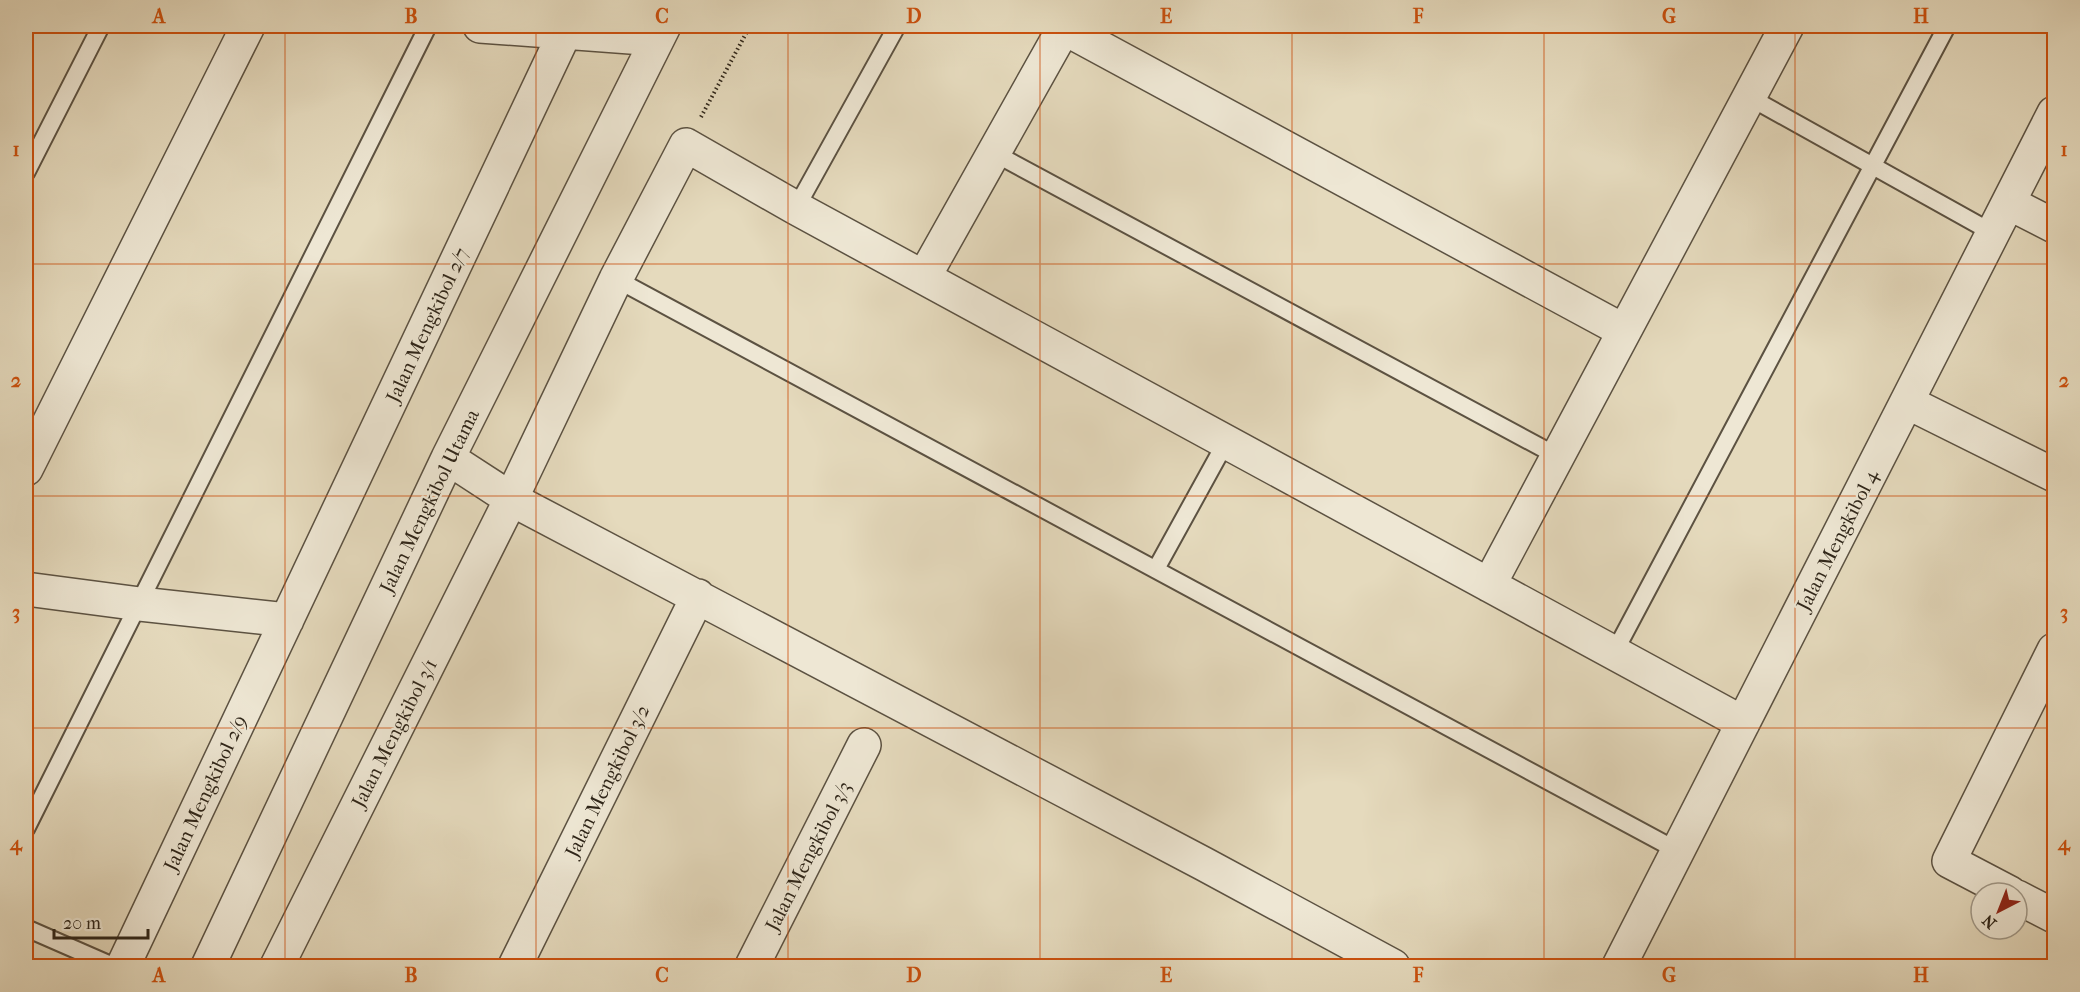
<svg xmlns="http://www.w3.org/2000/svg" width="2080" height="992" viewBox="0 0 2080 992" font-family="'IM FELL French Canon',serif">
<rect width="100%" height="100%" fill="#e5dabd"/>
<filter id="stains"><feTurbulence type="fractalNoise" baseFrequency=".00333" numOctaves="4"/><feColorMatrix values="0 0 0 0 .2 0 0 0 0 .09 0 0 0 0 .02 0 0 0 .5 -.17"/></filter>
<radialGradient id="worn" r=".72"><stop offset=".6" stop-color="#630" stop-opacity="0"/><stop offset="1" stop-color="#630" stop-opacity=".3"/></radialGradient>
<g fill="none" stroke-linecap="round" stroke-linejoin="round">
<defs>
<path id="service" d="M1749,97l244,136
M994,153l563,303
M26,173l75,-147
M796,208l101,-182
M616,279l1062,572
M1156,569l70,-127
M1614,653l333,-627
M26,829l402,-803
M26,928l87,38"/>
<path id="minor" d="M480,26l177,13
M1064,28l560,303
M2009,203l45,23
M924,277l141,-251
M1907,402l147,73
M448,458l63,41 693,365 189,102
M26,469l222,-443
M1489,585l298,-559
M26,589l114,15 147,16
M2010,893l-61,-32 105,-211
M2017,897l37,19
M123,966l443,-936
M208,966l240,-508 216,-432
M277,966l234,-467 105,-220 70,-134 110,63 947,515
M515,966l183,-370
M752,966l112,-221
M1619,966l435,-853"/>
</defs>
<!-- service casing -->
<use href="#service" stroke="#5c5242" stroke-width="20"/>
<!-- minor casing -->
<use href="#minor" stroke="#5c5242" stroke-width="36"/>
<!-- path -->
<path stroke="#2e2519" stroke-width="4" stroke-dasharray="1.5 3" stroke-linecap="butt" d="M701,117l49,-91"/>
<!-- service -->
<use href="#service" stroke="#eee7d4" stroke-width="16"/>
<!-- minor -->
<use href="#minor" stroke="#eee7d4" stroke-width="33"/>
</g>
<!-- grid -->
<path fill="none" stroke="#cc510e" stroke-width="1.5" stroke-opacity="0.55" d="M285,26v940M536,26v940M788,26v940M1040,26v940M1292,26v940M1544,26v940M1795,26v940M26,264h2028M26,496h2028M26,728h2028"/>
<g text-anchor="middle" stroke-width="4.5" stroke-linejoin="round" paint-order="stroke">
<!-- street labels -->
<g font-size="20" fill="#2e2519" stroke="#eee7d4">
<text transform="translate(427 325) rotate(-65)" y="7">Jalan Mengkibol 2/7</text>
<text transform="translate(429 501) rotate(-64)" y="7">Jalan Mengkibol Utama</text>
<text transform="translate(1837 540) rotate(-63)" y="7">Jalan Mengkibol 4</text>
<text transform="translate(394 733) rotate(-63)" y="7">Jalan Mengkibol 3/1</text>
<text transform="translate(607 781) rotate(-64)" y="7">Jalan Mengkibol 3/2</text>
<text transform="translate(205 793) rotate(-65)" y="7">Jalan Mengkibol 2/9</text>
<text transform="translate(808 856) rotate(-63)" y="7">Jalan Mengkibol 3/3</text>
</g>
</g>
<!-- margin -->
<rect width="2080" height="992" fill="none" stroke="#e5dabd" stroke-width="66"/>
<!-- north arrow -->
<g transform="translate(1999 911) rotate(222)"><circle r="28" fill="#eee7d4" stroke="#a19989" stroke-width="1.5"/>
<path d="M0-4.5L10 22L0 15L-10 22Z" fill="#8f2418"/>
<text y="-9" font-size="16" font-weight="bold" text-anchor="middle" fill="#2e2519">N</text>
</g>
<!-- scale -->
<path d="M54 929v9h94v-9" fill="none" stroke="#2e2519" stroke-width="3"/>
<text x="63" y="929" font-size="18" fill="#2e2519" stroke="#eee7d4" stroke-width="4.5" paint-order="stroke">20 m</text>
<rect x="33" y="33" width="2014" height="926" fill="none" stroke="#cc510e" stroke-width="2"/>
<g font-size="20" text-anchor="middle" font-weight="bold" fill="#cc510e">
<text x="159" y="23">A</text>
<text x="411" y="23">B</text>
<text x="662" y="23">C</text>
<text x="914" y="23">D</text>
<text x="1166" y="23">E</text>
<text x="1418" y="23">F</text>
<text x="1669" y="23">G</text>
<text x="1921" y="23">H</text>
<text x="16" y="156">1</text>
<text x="2064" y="156">1</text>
<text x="16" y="387">2</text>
<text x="2064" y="387">2</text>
<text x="16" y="619">3</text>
<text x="2064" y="619">3</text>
<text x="16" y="850">4</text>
<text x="2064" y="850">4</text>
<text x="159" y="982">A</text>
<text x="411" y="982">B</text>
<text x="662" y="982">C</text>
<text x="914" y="982">D</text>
<text x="1166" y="982">E</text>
<text x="1418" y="982">F</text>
<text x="1669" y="982">G</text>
<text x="1921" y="982">H</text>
</g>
<rect width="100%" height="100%" filter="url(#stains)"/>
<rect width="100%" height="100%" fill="url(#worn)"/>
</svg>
